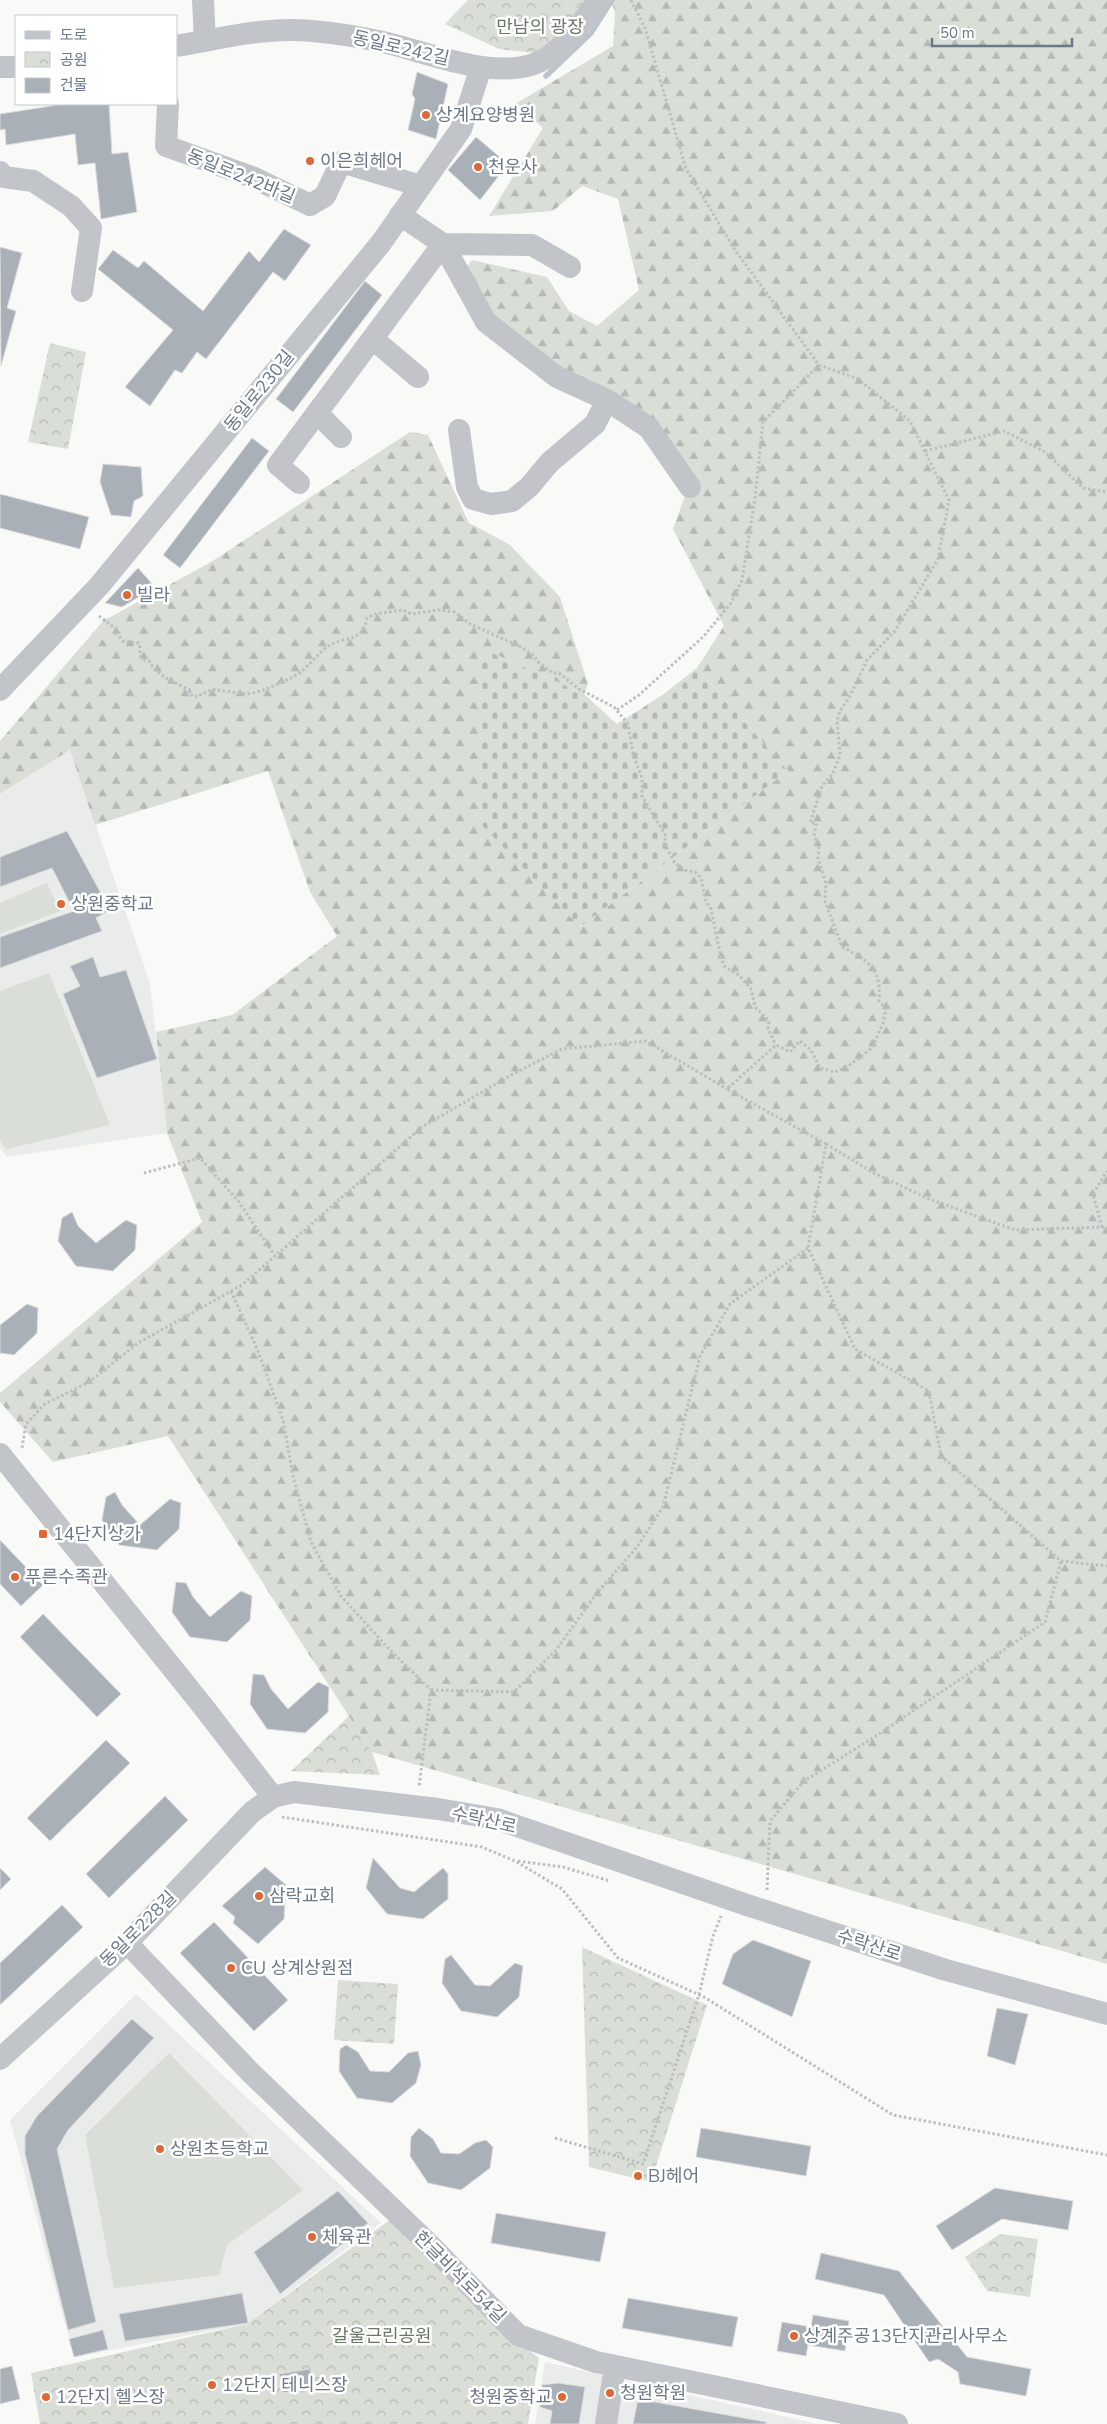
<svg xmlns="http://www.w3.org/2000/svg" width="1107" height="2424" viewBox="0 0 1107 2424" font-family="'Nunito Sans','Noto Sans KR',sans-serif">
<defs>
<pattern id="forest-firs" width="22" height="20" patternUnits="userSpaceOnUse" patternTransform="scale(1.25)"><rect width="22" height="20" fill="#d9ded7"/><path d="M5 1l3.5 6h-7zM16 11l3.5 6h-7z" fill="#b4b9b4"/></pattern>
<pattern id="cemetery-stones" width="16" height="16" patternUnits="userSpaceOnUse" patternTransform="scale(1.25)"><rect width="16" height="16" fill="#d9ded7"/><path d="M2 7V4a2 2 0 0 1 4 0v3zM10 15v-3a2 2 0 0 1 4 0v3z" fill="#b4b9b4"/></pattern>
<pattern id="park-crowns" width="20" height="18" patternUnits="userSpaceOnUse" patternTransform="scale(1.25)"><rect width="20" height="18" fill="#d9ded7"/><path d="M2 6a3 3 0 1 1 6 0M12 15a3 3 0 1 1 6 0" fill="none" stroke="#b4b9b4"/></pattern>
</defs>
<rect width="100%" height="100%" fill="#f9faf8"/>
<!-- built -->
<path fill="#eaebeb" d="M70,750l80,233 17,150 -160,24 -7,-9v-354z
M136,1994l245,229 -134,101 -173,33 -64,-237z
M545,2362l273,62h-283z"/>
<!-- green -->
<path fill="#d9ded7" d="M47,883l13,28 -60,23v-31z
M49,973l61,152 -104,24 -6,-9v-149z
M169,2053l134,137 -76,55 -8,30 -105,13 -29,-153z"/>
<!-- forest -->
<path fill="url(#forest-firs)" d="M611,0h496v1964l-735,-212 -204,-316 -115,26 -53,-60v-9l202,-171 -35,-89 -11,-101 76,-17 105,-79 -27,-44 -42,-121 -173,54 -25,-75 -70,44v-53l103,-120 108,-59 199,-130 18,3 41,88 40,21 51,53 28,87 -4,10 -103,-46 99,279 208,-156 -91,-103 27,-42 -51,-97 16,-44 -60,-80 -87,-44 -87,-79 17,-22 75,17 22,34 28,15 42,-36 -21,-91 -36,-13 -29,25 -64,5 54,-88 -28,-24 98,-58 2,-33z"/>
<!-- cemetery -->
<path fill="url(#cemetery-stones)" d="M481,648l103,46 33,30 44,-28 36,-28 91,103 -208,156 -102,-106z"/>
<!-- park -->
<path fill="url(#park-crowns)" d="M468,0h131l-47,55 -53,-6 -54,-25z
M50,343l36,9 -18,97 -40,-7z
M349,1716l23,36 8,23 -89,-4z
M582,1947l125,58 -56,177 -62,-15z
M338,1980l60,4 -4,60 -60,-4z
M391,2219l104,105 44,34 -11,66h-488l-9,-51 216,-49z
M1000,2234l38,5 -8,58 -43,-6 -22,-34z"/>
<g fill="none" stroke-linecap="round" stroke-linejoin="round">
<!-- stream -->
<path stroke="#bbc5ca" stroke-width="5.5" d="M546,76l45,-43 21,-33"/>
</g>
<!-- building -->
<path fill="#a9b0b8" stroke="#dbdbda" d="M417,72l31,12 -12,55 -28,-9 7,-31 -3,-5z
M64,104h45l3,50 16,-2 9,60 -36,7 -6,-56 -17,2 -3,-31 -69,11 -1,-16 -5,1v-16z
M476,137l32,27 -28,36 -32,-30z
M284,229l27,16 -26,36 -12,-9 -67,87 -9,-7 -15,21 -7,-3 -25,36 -25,-19 48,-57 -75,-61 15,-19 25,18 6,-7 59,50 46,-60 10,11z
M0,247l22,6 -15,55 9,3 -15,55z
M365,281l17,14 -89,117 -17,-13z
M252,438l17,13 -89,117 -17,-13z
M103,464l38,3 2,29 -9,5 -3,16 -20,-2 -11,-33z
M0,494l89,23 -9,32 -80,-21z
M138,568l17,19 -33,20 -17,-4z
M67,831l43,79 -14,8 6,13 -102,37v-31l74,-26 -22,-43 -52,19v-30z
M93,957l7,20 26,-7 31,89 -60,19 -34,-84 17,-8 -10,-20z
M72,1212l6,14 18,17 30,-23 11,5 -2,25 -22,21 -37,-5 -18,-25 4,-23z
M27,1304l11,4 -1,25 -23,22 -14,-2v-28z
M115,1492l7,13 18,20 30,-26 11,4 -2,26 -22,21 -38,-5 -17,-25 4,-23z
M0,1540l43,45 -22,21 -21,-22z
M176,1582l10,1 7,14 17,20 31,-26 11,5 -2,24 -23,22 -37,-5 -18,-25z
M43,1614l78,80 -24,23 -77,-80z
M253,1674l11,1 7,14 17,20 30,-27 11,5 -1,25 -23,21 -38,-4 -17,-25z
M106,1740l24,23 -80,78 -23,-23z
M165,1796l23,24 -79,78 -23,-24z
M373,1858l27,30 14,4 29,-24 5,6v25l-25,20 -36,-5 -21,-26z
M265,1867l21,18 -2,34 -26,25 -25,-21 2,-6 -13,-11z
M0,1868l11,11 -11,11z
M62,1905l21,22 -83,78v-42z
M214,1922l74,78 -34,31 -74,-78z
M753,1940l58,21 -19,56 -70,-33 11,-30z
M451,1955l24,30 15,1 25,-23 8,3 -4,31 -22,20 -36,-6 -19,-28 3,-24z
M997,2008l31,6 -13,51 -28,-9z
M132,2019l22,19 -86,92 -11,19 39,173 -28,8 -43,-176v-18l12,-20z
M346,2045l12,7 12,19 19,1 19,-19 10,-2 3,14 -5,18 -24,20 -35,-5 -18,-27 1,-22z
M419,2128l14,11 8,14 18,1 16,-11 11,-3 7,7 -3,21 -29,22 -33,-7 -18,-27 1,-19z
M701,2128l110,18 -5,30 -110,-19z
M995,2188l78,13 -5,29 -66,-11 -50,31 -16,-24z
M338,2191l30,32 -88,71 -26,-42z
M496,2213l110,19 -6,30 -109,-19z
M821,2253l78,18 68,86 64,12 -5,27 -66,-12 -2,-12 -20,-13 -9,3 -45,-67 -69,-16z
M242,2293l6,30 -123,18 -6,-27z
M628,2298l110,19 -6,30 -110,-19z
M813,2315l36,6 -4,30 -37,-6z
M782,2322l29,5 -5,29 -29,-5z
M103,2330l5,19 -34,8 -5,-18z
M12,2366l8,33 -20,5v-35z
M310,2369l4,18 -31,6 -4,-19z
M558,2383l27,4 -6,37h-29l2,-13 -12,-4 2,-22z
M638,2399l128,23v2h-133z"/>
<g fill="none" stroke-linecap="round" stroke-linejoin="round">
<!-- path -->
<path stroke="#bcbec1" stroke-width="3" stroke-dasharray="2.5 2.5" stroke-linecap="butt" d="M631,0l14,28 41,141 49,81 84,115 39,14 52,42 39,79 -11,59 -43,72 -28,29 -17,36 -10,15 -3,9 3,35 -7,18 -11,13 -12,37h6l-2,14 5,6 -1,15 8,26 -1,17 17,46c26,13 40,22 37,54l7,8 -3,14 -11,25 -25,19 -12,5 -15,-4 -9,-18 -11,-9 -10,11 -14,-7 -49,44 99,55 -18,104 47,101 74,42 12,65 120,105 46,5
M925,451l79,-20 41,21 38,36 24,4
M99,616l17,13v4l8,9 15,1c3,8 -3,16 10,18 8,15 27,22 43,30l-3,1 4,5c8,-1 11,-5 18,-7 8,-2 30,6 42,3 13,-3 39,-14 49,-22 9,-8 16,-17 25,-24 17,-12 35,-3 40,-29l8,-4 27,-4 10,4 26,-4 17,2 15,12 53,24 11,8 4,6 15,11h6l20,16 35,18 14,17 5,30 9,24v18l24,40 -2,7 11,20 10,7 10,2 6,6 5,24 5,7 10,49 4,9 14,8 12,14 4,18 14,14 -1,8 8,16
M617,710l22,-15 65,-59 27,-33 11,-23 13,-82 8,-76 56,-57
M826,1144l48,29 55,26 86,31 87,-3 -9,-33 14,-23
M144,1173l56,-15 39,44 36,54
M1102,1227l5,1
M231,1291l27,60 25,69 10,56 18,66 30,54 45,50 45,44 -12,97
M22,1448l4,-24 19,-20 44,-22 49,-39 104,-58 180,-158 91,-53 49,-25 84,-8 81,48
M431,1690l83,2 42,-42 41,-57 40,-46 26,-40 37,-151 30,-52 78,-56
M282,1817l200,30 33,14 47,28 56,69 86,39 189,118 214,40
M518,1861l45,6 47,14
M767,1890l3,-69 34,-40 72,-45 169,-114 16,-61
M555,2138l88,26 56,-169 14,-59 8,-20"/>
<!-- minor -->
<path stroke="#c1c5c9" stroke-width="22" d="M203,0l2,41
M176,46c44,-7 91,-20 136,-15 23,2 48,6 71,11 44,10 103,36 148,23 30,-9 49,-42 68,-65
M0,67h16
M168,104l-2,42 86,31 58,28 15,-9 16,-34 80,24
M0,172l4,5 29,4 38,25 20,22 -9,63
M400,215l43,29 43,78 71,55 50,23 42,28 41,59
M373,339l45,38
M317,413l24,24
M459,430l8,57 6,12 18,5 21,-3 17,-14 21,-25 45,-38 12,-24
M299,483l-21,-18 165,-221 89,1 38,22
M0,690l99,-104 282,-343 80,-114 20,-62
M0,1454l198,246 75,97
M127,1943l123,129 180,173 88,90 78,27 301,62
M0,2059l127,-116 125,-131 21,-15 21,-5 144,17 59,10 250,86 199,65 161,44
M606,2424l9,-58"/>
</g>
<!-- markers -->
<g fill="#db6836" stroke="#fff" stroke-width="2">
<circle cx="426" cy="115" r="5"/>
<circle cx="310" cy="161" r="5"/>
<circle cx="478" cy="167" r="5"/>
<circle cx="127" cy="595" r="5"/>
<circle cx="61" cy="904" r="5"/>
<rect x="38" y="1529" width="10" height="10" rx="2.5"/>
<circle cx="15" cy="1577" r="5"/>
<circle cx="259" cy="1896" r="5"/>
<circle cx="231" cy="1968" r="5"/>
<circle cx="160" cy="2149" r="5"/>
<circle cx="638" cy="2176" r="5"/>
<circle cx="312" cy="2237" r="5"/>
<circle cx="794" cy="2336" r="5"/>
<circle cx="212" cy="2385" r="5"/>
<circle cx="610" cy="2393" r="5"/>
<circle cx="46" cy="2397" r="5"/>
<circle cx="562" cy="2397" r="5"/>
</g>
<g text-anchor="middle" stroke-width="5" stroke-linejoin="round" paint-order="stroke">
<!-- park labels -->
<g font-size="18" fill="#677965" stroke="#fff">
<text x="540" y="33">만남의 광장</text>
<text x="382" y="2342">갈울근린공원</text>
</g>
<!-- street labels -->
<g font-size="18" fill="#6a7887" stroke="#fff">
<text transform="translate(401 48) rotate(13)" y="6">동일로242길</text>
<text transform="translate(241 176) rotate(22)" y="6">동일로242바길</text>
<text transform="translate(259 391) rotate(-51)" y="6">동일로230길</text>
<text transform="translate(484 1820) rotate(13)" y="6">수락산로</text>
<text transform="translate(138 1929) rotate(-45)" y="6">동일로228길</text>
<text transform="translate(869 1945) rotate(18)" y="6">수락산로</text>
<text transform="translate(460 2277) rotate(45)" y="6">한글비석로54길</text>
</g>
<!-- poi labels -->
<g font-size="18" fill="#6a7887" stroke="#fff" text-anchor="start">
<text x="436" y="121">상계요양병원</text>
<text x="320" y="167">이은희헤어</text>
<text x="488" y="173">천운사</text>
<text x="137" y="601">빌라</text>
<text x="71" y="910">상원중학교</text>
<text x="53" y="1540">14단지상가</text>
<text x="25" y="1583">푸른수족관</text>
<text x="269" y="1902">삼락교회</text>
<text x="241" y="1974">CU 상계상원점</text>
<text x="170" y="2155">상원초등학교</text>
<text x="648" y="2182">BJ헤어</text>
<text x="322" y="2243">체육관</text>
<text x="804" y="2342">상계주공13단지관리사무소</text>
<text x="222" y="2391">12단지 테니스장</text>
<text x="620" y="2399">청원학원</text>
<text x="56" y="2403">12단지 헬스장</text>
<text x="552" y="2403" text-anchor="end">청원중학교</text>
</g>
</g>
<!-- legend -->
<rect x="15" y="15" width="162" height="90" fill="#ffffff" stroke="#c3c9cf"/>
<rect x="25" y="31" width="25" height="8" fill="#c1c5c9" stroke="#c3c9cf"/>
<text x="60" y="40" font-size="15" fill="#6a7887">도로</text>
<rect x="25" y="52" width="25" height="15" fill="url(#park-crowns)" stroke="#c3c9cf"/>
<text x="60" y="65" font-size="15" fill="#6a7887">공원</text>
<rect x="25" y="78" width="25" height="15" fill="#a9b0b8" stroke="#c3c9cf"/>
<text x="60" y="90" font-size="15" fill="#6a7887">건물</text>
<!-- scale -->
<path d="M932 38v8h140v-8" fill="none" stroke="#6a7887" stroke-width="2.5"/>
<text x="940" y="38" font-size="15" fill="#6a7887" stroke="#ffffff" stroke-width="4" paint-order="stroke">50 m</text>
</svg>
